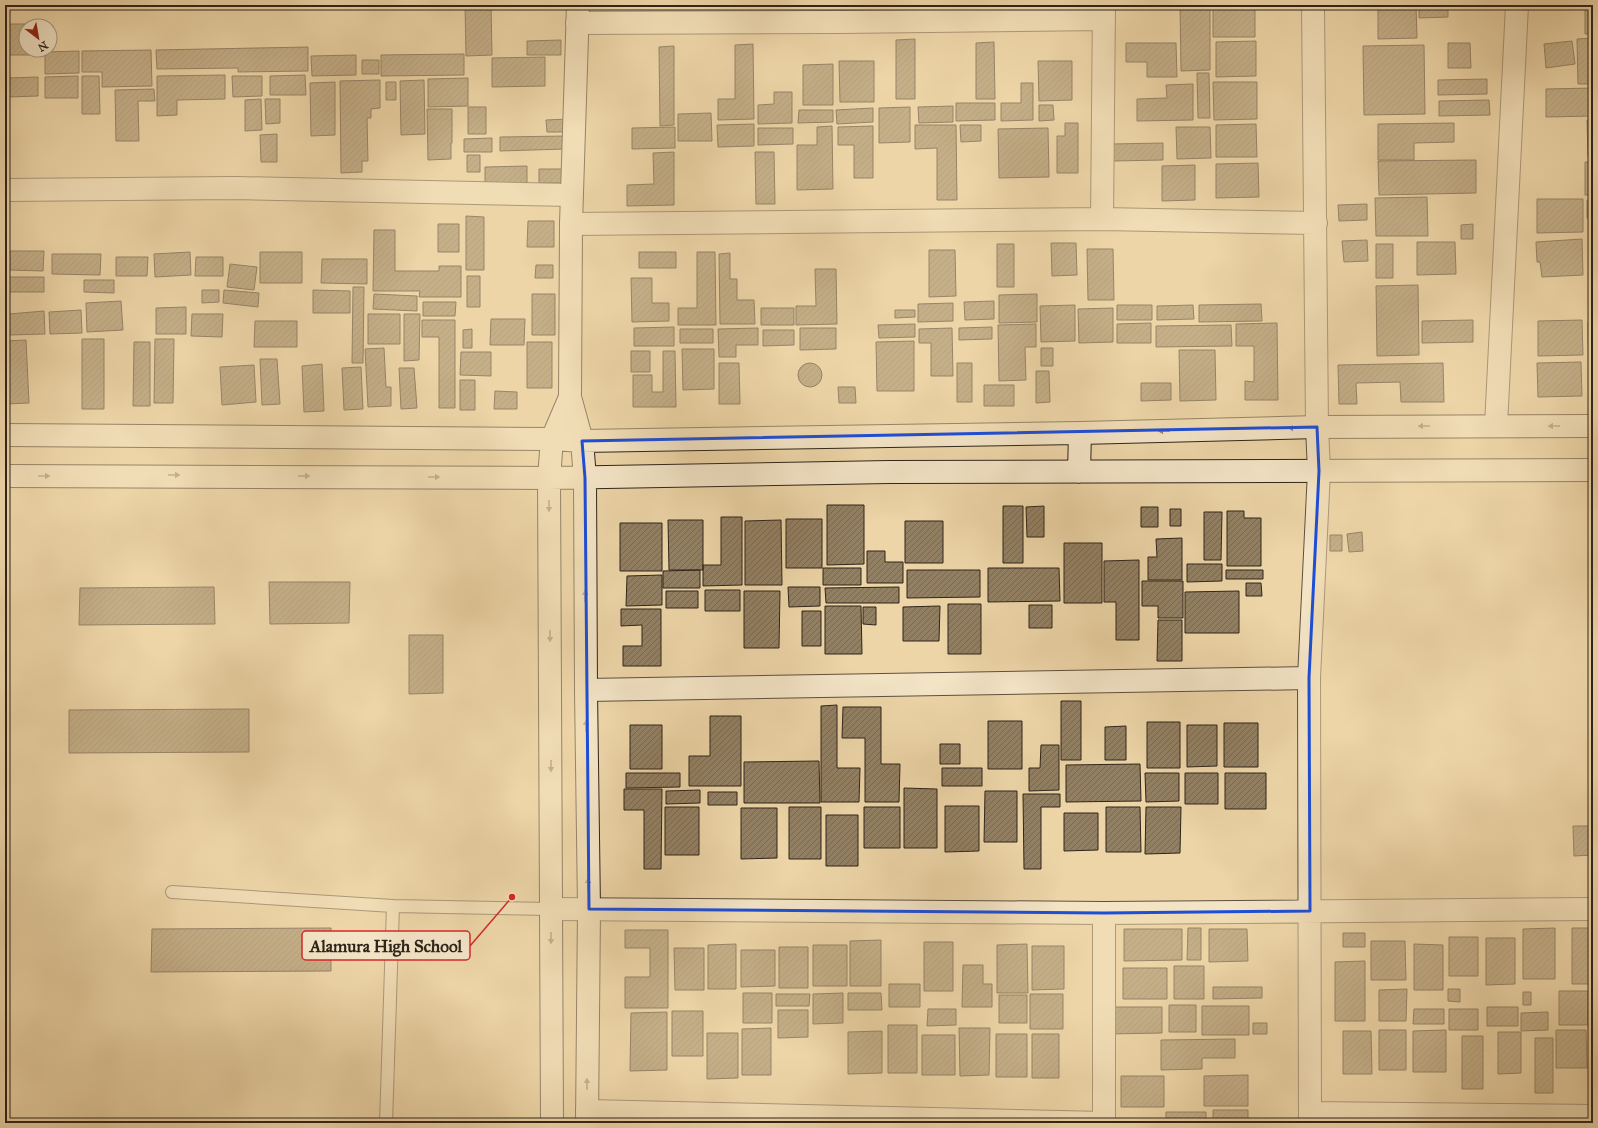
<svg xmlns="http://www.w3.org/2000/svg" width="1598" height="1128" viewBox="0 0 1598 1128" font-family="'IM FELL Great Primer',serif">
<defs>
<pattern id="building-hatch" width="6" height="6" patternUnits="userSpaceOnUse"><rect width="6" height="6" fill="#928064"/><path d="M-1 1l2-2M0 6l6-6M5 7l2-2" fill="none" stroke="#786952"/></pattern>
</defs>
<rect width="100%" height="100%" fill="#edd5a7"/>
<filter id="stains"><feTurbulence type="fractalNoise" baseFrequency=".005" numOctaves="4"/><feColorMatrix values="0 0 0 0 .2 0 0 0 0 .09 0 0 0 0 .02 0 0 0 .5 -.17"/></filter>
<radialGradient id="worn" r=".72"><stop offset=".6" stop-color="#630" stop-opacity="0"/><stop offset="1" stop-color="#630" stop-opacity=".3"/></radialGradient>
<!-- building -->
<path fill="url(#building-hatch)" stroke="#2f241b" d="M465,5h26l1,50 -26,1z
M1180,5h30v65l-29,1z
M1213,5h42v32h-42z
M1416,5l1,33 -39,1v-33z
M1448,5v12l-29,1v-12z
M1585,5h8v29h-8z
M5,24h25v2h-4v24h5v5h-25z
M1593,38v46h-15l-1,-45z
M915,39v60h-19v-59z
M561,40v15h-34v-14z
M1256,41v35l-40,1v-35z
M1572,41l3,23 -29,4 -2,-24z
M994,42l1,57h-19v-56z
M1126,43h50l1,34h-30v-15h-21z
M1448,43h22l1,25h-23z
M753,44l1,75 -36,1v-21h17v-54z
M1424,45l1,69 -61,1 -1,-69z
M674,46v79l-14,1 -1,-79z
M308,47v24l-70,1v-4l-81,1 -1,-19z
M151,50l1,36 -50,1v-15h-20v-21z
M79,51v22l-34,1v-22z
M464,54v21l-83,1v-21z
M356,55v20l-44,1 -1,-20z
M545,57v29l-53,1v-29z
M362,60h17v14h-17z
M839,61h35v41h-34z
M1038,61h34v39l-33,1z
M833,64v41h-30v-40z
M1197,73h12l1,45h-12z
M225,75v24l-48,1v15l-20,1v-40z
M305,75l1,20h-36v-19z
M78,76v22h-33v-21z
M82,76h17l1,38h-18z
M232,76h30v20l-29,1z
M38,77v19l-31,1v-19z
M468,78v28l-40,1v-28z
M1487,79v15l-49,1v-15z
M380,80v28l-9,1v9h-4l1,43h-6v11l-21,1 -1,-92z
M424,80l1,54 -24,1 -1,-54z
M335,82v53l-24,1 -1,-53z
M386,82h10v18h-10z
M1213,82h44v37l-43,1z
M1021,83h12v37l-32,1v-18h20z
M1193,84v36l-56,1v-22l30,-1 -1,-13z
M1593,88v28l-47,1v-28z
M154,89l1,12h-17l1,40h-23l-1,-51z
M774,92h18v31l-34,1v-19l16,-1z
M261,99l1,31 -17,1v-31z
M265,99h15v24l-14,1z
M1489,100l1,15 -51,1v-15z
M956,103h39v17l-39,1z
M1039,105h14l1,15 -15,1z
M953,106v16l-34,1 -1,-16z
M468,107h18v27h-18z
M910,107v35l-31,1v-35z
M873,108v14l-36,2 -1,-14z
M427,109h25v34h-1v16l-23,1z
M799,110h34v12l-35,1z
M711,113l1,28h-34v-27z
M567,119v13h-20l-1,-12z
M1593,119v38h-5l-1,-37z
M1065,123h13v50h-21v-37h8z
M1454,123v19l-40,1v17h-36v-36z
M754,124v22l-36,1 -1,-22z
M1256,124l1,33h-41v-32z
M915,125h41l1,75h-20v-52l-22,1z
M960,125h21v16l-20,1z
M832,126l1,63 -36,1v-45h20v-18z
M873,126v52h-19v-33h-16v-18z
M675,127v21l-43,1v-21z
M1176,127h34l1,31 -34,1z
M758,128h35v16l-35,1z
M1048,128l1,49 -50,1 -1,-49z
M277,134v28h-16l-1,-27z
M565,136v13l-65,2v-14z
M492,138v14h-28v-13z
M1163,143v17l-50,1 -1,-17z
M674,152v53l-47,1v-21l27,-1 -1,-31z
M755,152h19l1,52h-19z
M467,155h13v17h-13z
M1476,160v33l-97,2 -1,-34z
M1585,162h8v33h-8z
M1258,163l1,34 -43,1v-34z
M1195,165v35l-33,1v-35z
M527,166v20h-42v-19z
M539,169h26v14h-26z
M1427,197l1,39h-52l-1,-38z
M1537,199h46v33l-46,1z
M1593,199v19h-6v-18z
M1367,204v16l-28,1 -1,-16z
M466,216l18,1v53h-18z
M528,221h26v26h-27z
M438,224h21v28h-21z
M1473,224v15h-12v-14z
M374,230h21v41h44v-5h22v31h-42l1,-6h-47z
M1582,239l1,36 -41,2 -2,-15h-3l-1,-20z
M1367,240l1,21 -24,1 -2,-21z
M1417,242h38l1,32 -39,1z
M1591,242h2v30h-1z
M1051,243h25l1,32 -25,1z
M997,244h17v43h-17z
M1376,244h17v34h-17z
M1087,249h26l1,51h-26z
M929,250h26l1,46 -27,1z
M10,251h34l-1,20 -33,-1z
M190,252l1,23 -36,2 -1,-23z
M260,252h42v31h-42z
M639,252h37v16h-37z
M697,252h18l1,73h-38v-17h19z
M730,253v26h7v21h17l1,24h-35l-1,-70z
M52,254h49l-1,21 -48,-1z
M116,257h32l-1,19h-31z
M196,257h27v19h-28z
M322,259h45v25l-46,-1z
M230,264l27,3 -3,23 -27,-3z
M536,265h17v13h-18z
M815,269h21l1,55 -41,1v-19h20z
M467,276h13v31h-13z
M8,277h36v15h-36z
M631,278h21v25h17v18l-37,1z
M84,280h30v13l-30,-1z
M1418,285l1,70 -42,1 -1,-70z
M353,287h11l-1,76h-11z
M202,290h17v12l-17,1z
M224,290l35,3 -1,14 -35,-4z
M313,290l37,1v22h-37z
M374,294l43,2v15l-44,-2z
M532,294h23v41h-23z
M1037,294v28l-38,1v-28z
M121,301l2,29 -36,2 -1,-29z
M994,301v18l-29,1 -1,-18z
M423,302h33l-1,14h-32z
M953,303v18l-35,1v-18z
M1261,304l1,17 -63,1v-17z
M1075,305v36l-34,1 -1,-36z
M1117,305h35v15h-35z
M1193,305l1,14 -37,1v-14z
M186,307v27h-30v-26z
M761,308h33v17h-33z
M1113,308v34l-34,1 -1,-34z
M81,310l1,23 -32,1 -1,-22z
M895,310h20v7l-20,1z
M44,311l1,23 -35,1 -1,-21z
M192,314h31l-1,23 -31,-1z
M368,314h32v30h-32z
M404,314h16l-1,46 -15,1z
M491,319h34l-1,26h-34z
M422,320h33v88h-16v-71h-17z
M1473,320v22l-51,1v-22z
M1582,320l1,35 -45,1v-35z
M255,321h42v26h-43z
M1151,323v20h-34v-19z
M1277,323l1,77h-33v-19l9,1v-36h-18v-22z
M1588,323h5v74h-4z
M915,324v13l-36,1 -1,-13z
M1036,324v23h-11l1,33 -27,1 -1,-56z
M1231,325l1,21 -76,1v-21z
M674,327v19h-40v-18z
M992,327v12l-33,1v-12z
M758,328v17h-22v12h-17l-1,-28z
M800,328h36v21l-36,1z
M952,328l1,48h-22v-33h-12v-14z
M472,329v19h-9v-18z
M680,329h33v14h-33z
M763,330h31v15l-31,1z
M82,339h22v70h-22z
M155,339h19l-1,64h-19z
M26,340l3,63 -24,1v-63z
M914,341v50h-37l-1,-49z
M134,342h16v64h-17z
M527,342h25v46h-25z
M384,348l2,39h5v19l-23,1 -3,-58z
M1041,348h12v18h-12z
M682,349h32v40l-31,1z
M1179,350h36l1,50 -36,1z
M631,351h19v21h-19z
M663,351h12l1,56h-43v-32h19v17h11z
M461,352h30v24l-31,-1z
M260,359h17l3,45 -18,1z
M1581,362l1,34 -44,1 -1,-34z
M798 375a12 12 0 1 1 24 0a12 12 0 1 1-24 0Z
M719,363h20l1,41h-21z
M957,363h15v39h-15z
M1443,363l1,39h-43l-1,-20 -44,1 1,21h-18l-1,-39z
M322,364l2,47 -20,1 -2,-46z
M254,365l2,37 -34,3 -2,-38z
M361,367l2,42 -19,1 -2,-42z
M399,368h15l3,40 -16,1z
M1036,371h13l1,31 -14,1z
M460,380h15v30h-15z
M1141,383h30v17l-30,1z
M984,385h30v21h-30z
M838,387h17l1,16h-17z
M495,391l22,1v17h-23z
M827,505h37v59l-37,1z
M1003,506h20v57h-20z
M1044,506v31h-17l-1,-30z
M1141,507h17v20h-17z
M1170,509h11v17h-11z
M1227,511h17v7h17v48h-34z
M1204,512h18l-1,48h-17z
M721,517h21v68l-39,1v-21h18z
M786,519h36v49h-36z
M668,520h35v50h-34z
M781,520l1,65h-37v-64z
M905,521h38v42h-38z
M620,523h42v48h-42z
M1362,532l1,19 -14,1 -2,-18z
M1330,535h12v16h-12z
M1182,538v42h-34v-23h9l-1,-18z
M1064,543h38v60h-38z
M867,551h18v11h18v21h-36z
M1139,560v80h-23v-38h-12v-41z
M1187,564h35v17l-35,1z
M823,568h38v17h-38z
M988,568h71l1,33 -72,1z
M700,570v18h-37v-17z
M907,570h73v27l-73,1z
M1226,570h37v9h-37z
M662,575v30l-36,1 1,-30z
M1142,581h41v37h-25v-12h-16z
M269,582h81l-1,41 -79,1z
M1246,583h15l1,13h-16z
M214,587l1,37 -136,1 1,-37z
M788,587h32v19l-31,1z
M899,587v16h-73l-1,-15z
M705,590h35v21h-35z
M666,591h32v17h-32z
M744,591h36l-1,57h-35z
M1239,591v42h-54v-41z
M948,604h33v50h-33z
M1029,605h23v23h-23z
M825,606h36l1,48h-37z
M940,606l-1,35h-36v-34z
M863,607h13v18l-13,-1z
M621,609h40v57h-38v-20h19v-21l-21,1z
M802,611h19v35h-19z
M1158,620h24v41h-25z
M409,635h34v58l-34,1z
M1061,701h20v59h-20z
M837,705v63h23l-1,34h-38v-96z
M843,707h38v57h19l-1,38h-34v-64h-23z
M249,709v43l-180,1v-43z
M710,716h31v70h-52v-30h21z
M988,721h34v48h-34z
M1147,722h33v46h-33z
M1224,723h34v44h-34z
M630,725h32v44h-32z
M1187,725h30v41l-30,1z
M1126,726v34h-21v-33z
M940,744h20v20h-20z
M1041,745h18v45l-30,1v-23h11z
M819,761l1,42h-76v-41z
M1140,764l1,37 -75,1v-37z
M942,768h40v18h-40z
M626,773h54v14l-54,1z
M1145,773h34v28l-33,1z
M1185,773h33v31h-33z
M1225,773h41v36h-41z
M904,788l33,1v59h-33z
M624,789h38l-1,80h-17v-59h-20z
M700,790v13l-34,1v-13z
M985,791h32v51h-33z
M708,792h29v13h-29z
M1023,794h37v13h-19v62h-17z
M945,806h34v45l-34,1z
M665,807h34v48h-34z
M789,807h32v52h-32z
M864,807h36v41h-36z
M1106,807h34l1,45h-35z
M1146,807h35l-1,46 -35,1z
M741,808h36v50l-36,1z
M1064,813h34v37l-34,1z
M826,815h32v51h-32z
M1573,826h20v29l-19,1z
M331,928v43l-180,1 1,-43z
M1188,928h13v32h-14z
M1555,928v51h-32v-50z
M1572,928h17v56h-17z
M1124,929h58v31l-58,1z
M1209,929h38l1,32 -39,1z
M625,930h43v78h-43v-31h25v-29h-25z
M1343,933h22v14h-22z
M1449,937h29v39h-29z
M1486,938h29v46l-29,1z
M881,940v46h-31v-45z
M1371,941h34l1,39h-35z
M924,942h29v49h-29z
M736,944v45h-28v-44z
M1027,944l1,49h-31v-48z
M1414,944l29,1v45h-29z
M813,945h34v41h-34z
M1032,946h32v43l-32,1z
M779,947h29v41h-29z
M674,948h30v42h-29z
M741,950h34v36l-34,1z
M1365,961v60h-30v-59z
M963,965h20v19h9v23h-30z
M1174,966h30v33h-30z
M1123,968h44v31h-44z
M889,984h31v23h-31z
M1213,987h49v11l-49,1z
M1407,989l-1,32h-27v-31z
M1448,989h12v13l-12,-1z
M1559,991h29v34h-29z
M1523,992h8v13h-8z
M743,993h29v30h-29z
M843,993v30l-30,1v-30z
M848,993h33l1,17h-34z
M776,994h34l-1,12h-33z
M1030,994h33v35h-33z
M999,995h28v28h-28z
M1169,1005h27v27h-27z
M1202,1006h47v29h-47z
M1110,1007h52v26l-52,1z
M1487,1007h31v19h-31z
M928,1009h28v16l-29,1z
M1414,1009h30v15h-31z
M1449,1009h29v21h-29z
M778,1010h30v27l-30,1z
M672,1011h31v45h-31z
M667,1012v58l-37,1 1,-58z
M1548,1012v18l-27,1v-18z
M1253,1023h14v11h-14z
M888,1025h29v48h-29z
M771,1028v47h-29v-46z
M959,1028h31l-1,47 -29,1z
M1379,1030h27v40h-27z
M1446,1030v42h-33v-41z
M1556,1030h30l1,38h-31z
M882,1031v42l-34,1v-42z
M1343,1031h28l1,43h-29z
M1498,1032h23v41l-23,1z
M707,1033h31v45l-31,1z
M996,1034h31v43h-31z
M1032,1034h27v44h-27z
M922,1035h33v40h-33z
M1462,1036h21v53h-21z
M1535,1038h18v55h-18z
M1235,1039v19h-33v11l-41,1v-30z
M1248,1075v31h-44v-30z
M1121,1076h43v31h-43z
M1213,1110h35v13h-35z
M1166,1112h40v11h-40z"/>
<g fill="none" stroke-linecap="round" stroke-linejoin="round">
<defs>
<path id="lane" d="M172,892l221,14 158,3
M386,1123l7,-217"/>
<path id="street" d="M577,23l263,-1 264,-3
M5,190l231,-2 335,7
M1102,219l2,-214
M571,224l531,-5 214,4
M1496,426l21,-421
M586,690l723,-12
M551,909l553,4 489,-4
M587,1111l517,12
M1310,1113l283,3
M1104,1123v-210
M1310,1123l-1,-445 10,-207 -2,-44 -4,-422"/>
<path id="secondary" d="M578,5l-7,219 -1,173 12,44 3,37 1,212 3,219 -2,214
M5,435l547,4 30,2 498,-8 237,-6 276,-1
M1079,472l1,-39
M5,476l544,2 340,-6 704,-2
M552,1123l-3,-645 3,-39 18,-42"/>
</defs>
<!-- lane casing -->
<use href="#lane" stroke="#5e503e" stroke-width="14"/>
<!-- street casing -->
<use href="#street" stroke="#5e503e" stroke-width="24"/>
<!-- secondary casing -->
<use href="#secondary" stroke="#2f241b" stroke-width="24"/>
<!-- lane -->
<use href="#lane" stroke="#f3e4c6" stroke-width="12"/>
<!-- street -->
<use href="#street" stroke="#f3e4c6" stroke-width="22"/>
<!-- secondary -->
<use href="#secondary" stroke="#f3e4c6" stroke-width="22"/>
</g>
<!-- one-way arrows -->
<defs><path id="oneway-solid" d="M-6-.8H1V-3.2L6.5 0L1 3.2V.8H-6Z"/></defs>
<g fill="#918470">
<use href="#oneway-solid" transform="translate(1424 426) rotate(180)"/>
<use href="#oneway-solid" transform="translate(1554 426) rotate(180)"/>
<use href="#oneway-solid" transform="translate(1294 428) rotate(179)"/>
<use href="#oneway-solid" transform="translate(1164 431) rotate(179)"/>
<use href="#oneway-solid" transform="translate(174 475)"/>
<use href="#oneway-solid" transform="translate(44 476)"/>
<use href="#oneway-solid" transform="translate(304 476)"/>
<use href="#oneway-solid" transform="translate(434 477)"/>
<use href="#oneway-solid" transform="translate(549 506) rotate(90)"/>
<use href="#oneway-solid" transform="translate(585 596) rotate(-90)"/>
<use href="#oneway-solid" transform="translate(550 636) rotate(90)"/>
<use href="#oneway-solid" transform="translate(586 726) rotate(-91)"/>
<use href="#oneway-solid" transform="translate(551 766) rotate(90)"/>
<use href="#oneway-solid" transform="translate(588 884) rotate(-91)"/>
<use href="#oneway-solid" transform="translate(551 938) rotate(90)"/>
<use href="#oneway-solid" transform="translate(587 1084) rotate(-90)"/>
</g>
<!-- marked area -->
<path d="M0 0H1598V1128H0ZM1317,427l2,44 -10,207 1,233 -206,2 -515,-4 -4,-431 -3,-37z" fill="#edd5a7" fill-opacity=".55" fill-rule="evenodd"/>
<path fill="none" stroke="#1d4ed8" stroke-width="3" stroke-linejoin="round" d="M1317,427l2,44 -10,207 1,233 -206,2 -515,-4 -4,-431 -3,-37z"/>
<!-- callouts -->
<path fill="none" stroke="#d62828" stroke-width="1.5" d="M512 897L470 946"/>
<circle fill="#d62828" stroke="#f3e4c6" stroke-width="1.5" cx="512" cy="897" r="4"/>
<rect fill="#f3e4c6" stroke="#d62828" stroke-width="1.5" x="302" y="931" width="168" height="29" rx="4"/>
<g font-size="17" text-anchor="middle" font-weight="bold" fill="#2f241b">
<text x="386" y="952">Alamura High School</text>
</g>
<!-- margin -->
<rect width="1598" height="1128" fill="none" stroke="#edd5a7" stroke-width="20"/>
<rect x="6" y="6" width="1586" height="1116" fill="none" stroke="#2f241b" stroke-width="2"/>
<rect x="10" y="10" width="1578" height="1108" fill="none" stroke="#2f241b"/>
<!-- north arrow -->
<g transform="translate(38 38) rotate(149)"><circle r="19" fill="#f3e4c6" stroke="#a59782"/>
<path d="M0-3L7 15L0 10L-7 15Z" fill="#8f2418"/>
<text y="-6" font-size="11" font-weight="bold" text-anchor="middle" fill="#2f241b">N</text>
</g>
<rect width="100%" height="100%" filter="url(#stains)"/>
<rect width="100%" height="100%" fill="url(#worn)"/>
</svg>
